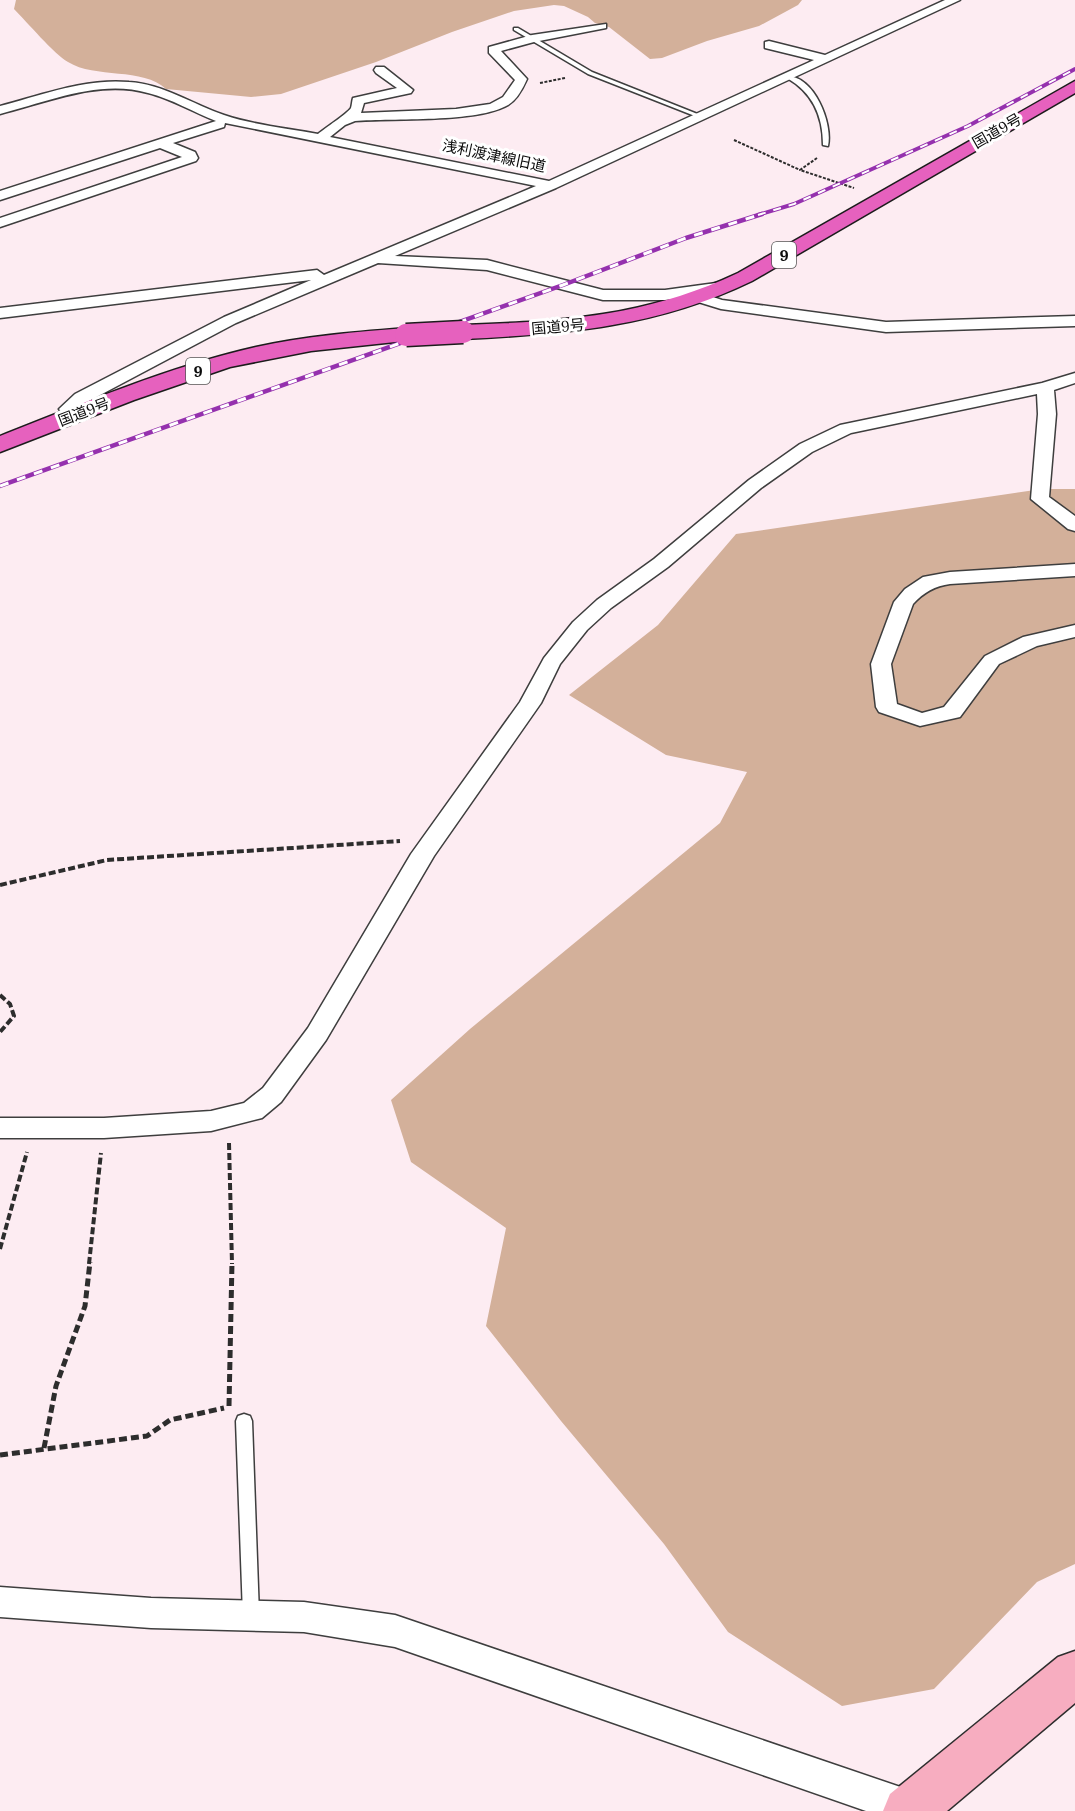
<svg xmlns="http://www.w3.org/2000/svg" width="1075" height="1811" viewBox="0 0 1075 1811" font-family="Lora,'Noto Sans JP',serif">
<rect width="100%" height="100%" fill="#fdecf2"/>
<!-- forest -->
<path fill="#d3b09a" d="M16,0h786l-4,5 -39,21 -52,15 -45,17 -12,1 -41,-32 -14,-4 -7,-6 -24,-11 -10,-1 -40,6 -62,21 -76,30 -95,32 -30,3 -85,-8c-23,-22 -71,-10 -98,-27 -14,-8 -41,-40 -54,-53z
M1042,489h33v1075l-38,18 -103,107 -92,17 -114,-74 -64,-88 -103,-123 -75,-95 20,-98 -95,-66 -20,-62 79,-71 250,-206 27,-51 -81,-17 -97,-60 89,-70 78,-91z"/>
<g fill="none" stroke-linecap="round" stroke-linejoin="round">
<defs>
<path id="lane" d="M514,28h4l74,44 113,45 -5,1 -112,-44 -74,-44z
M787,76c27,0 46,47 41,70l-5,-1c0,-29 -10,-52 -36,-67z
M244,1414l6,2 2,5 7,194 -2,5 -6,3 -6,-3 -2,-5 -7,-194 2,-5z"/>
<path id="street" d="M945,0h15l-404,188 -161,68 92,4 116,30h62l51,-7 8,5 -3,3 -17,3 18,6 164,22 189,-6v10l-189,6 -165,-23 -26,-8 -3,-3 2,-2 -29,4h-62l-116,-30 -109,-7 -142,60 -149,79 -9,8 5,6 -3,4c-11,2 -15,-3 -21,-11l16,-15 149,-77 87,-37 -311,38v-10l317,-38 7,5 212,-89 -311,-63 -1,4 -51,16 22,9 3,6 -2,3 -196,66v-9l182,-61 -22,-9 -160,52v-9l216,-70c-23,-9 -44,-22 -68,-28 -49,-14 -100,9 -148,21v-8c42,-11 85,-28 129,-24 34,2 63,22 95,33 29,10 63,13 94,19 7,-6 29,-20 33,-26 1,-3 1,-7 2,-10l44,-10 -21,-15 -2,-3 2,-3h8l29,23 -2,3 -47,10 -3,10 95,-4 34,-5 13,-7 12,-17 -26,-27v-6l43,-12 74,-11v4l-72,14 -33,9 26,28c-4,9 -10,21 -19,26 -30,18 -116,13 -153,16l-10,4 -15,12 219,44 265,-121 -49,-12v-6l4,-1 56,14z
M1075,373v10l-21,7 2,24 -7,83 26,19v15l-7,-2 -37,-30 7,-85 -1,-20 -186,39 -39,19 -51,36 -93,79 -57,41 -24,22 -27,34 -19,39 -107,153 -108,184 -45,62 -19,16 -51,13 -107,7h-104v-20h104l107,-7 33,-8 19,-15 45,-60 103,-174 109,-152 24,-44 29,-36 24,-22 57,-41 95,-79 51,-36 40,-19 202,-42z
M1075,564v12l-125,8c-15,2 -26,8 -37,20l-22,60 6,40 25,9 22,-6 41,-51 38,-19 52,-12v12l-38,9 -38,18 -39,53 -40,9 -41,-14 -3,-5 -5,-43 23,-62 11,-13 18,-12 27,-5z
M0,1587l151,11 153,4 91,13 523,178 13,5 5,13h-70l-471,-164 -91,-15 -153,-4 -151,-11z"/>
<path id="secondary" d="M1075,1651v52l-128,108h-64l7,-17 168,-137z"/>
<path id="highway" d="M1075,81v12l-323,188c-95,46 -185,53 -289,58l-8,-2 -3,-5 3,-5 8,-2c101,-4 181,-8 275,-52z
M406,328l8,2 3,5 -3,5 -103,11 -81,16 -96,33 -134,52v-16c84,-33 168,-69 256,-89 49,-11 100,-15 150,-19z"/>
</defs>
<!-- lane casing -->
<use href="#lane" stroke="#3e3e3e" stroke-width="3"/>
<!-- street casing -->
<use href="#street" stroke="#3e3e3e" stroke-width="3"/>
<!-- secondary casing -->
<use href="#secondary" stroke="#2d2d2d" stroke-width="3"/>
<!-- highway casing -->
<use href="#highway" stroke="#1c1c1c" stroke-width="3"/>
<!-- path-far2 -->
<path stroke="#2d2d2d" stroke-width="2" stroke-dasharray="3 1.5" stroke-linecap="butt" d="M540,83l25,-5
M734,140l66,30
M817,158l-17,12 54,18"/>
<!-- path-far1 -->
<path stroke="#2d2d2d" stroke-width="4" stroke-dasharray="7 3" stroke-linecap="butt" d="M0,885l107,-25 293,-19
M0,995l10,9 4,12 -14,16
M229,1143l3,121
M0,1249l27,-97
M89,1264l12,-111"/>
<!-- path -->
<path stroke="#2d2d2d" stroke-width="5" stroke-dasharray="8 4" stroke-linecap="butt" d="M229,1406l3,-144
M44,1448l12,-62 29,-80 5,-44
M0,1455l147,-19 23,-16 54,-12"/>
<!-- lane -->
<use href="#lane" fill="#fff" fill-rule="evenodd"/>
<!-- street -->
<use href="#street" fill="#fff" fill-rule="evenodd"/>
<!-- secondary -->
<use href="#secondary" fill="#f7adc0" fill-rule="evenodd"/>
<!-- highway -->
<use href="#highway" fill="#e661be" fill-rule="evenodd"/>
<defs>
<path id="rail-far1" d="M758,215l36,-11 174,-78 107,-57"/>
<path id="rail" d="M0,486l563,-201 123,-47 76,-24"/>
</defs>
<!-- rail-far1 casing -->
<use href="#rail-far1" stroke="#9531ae" stroke-width="4"/>
<!-- rail casing -->
<use href="#rail" stroke="#9531ae" stroke-width="4.5"/>
<!-- rail-far1 -->
<use href="#rail-far1" stroke="#fff" stroke-width="2" stroke-dasharray="8" stroke-linecap="butt"/>
<!-- rail -->
<use href="#rail" stroke="#fff" stroke-width="3" stroke-dasharray="9" stroke-linecap="butt"/>
<defs>
<path id="highway-bridge" d="M406,335l57,-3"/>
</defs>
<!-- highway-bridge casing -->
<use href="#highway-bridge" stroke="#1c1c1c" stroke-width="25" stroke-linecap="butt"/>
<!-- highway-bridge -->
<use href="#highway-bridge" stroke="#e661be" stroke-width="22"/>
</g>
<g text-anchor="middle" stroke-width="6" stroke-linejoin="round" paint-order="stroke">
<!-- far-street labels -->
<g font-size="15" fill="#0b0b0b" stroke="#fff">
<text transform="translate(997 131) rotate(-30)" y="5">国道9号</text>
<text transform="translate(494 156) rotate(12)" y="5">浅利渡津線旧道</text>
<text transform="translate(558 327) rotate(-5)" y="5">国道9号</text>
<text transform="translate(84 412) rotate(-21)" y="5">国道9号</text>
</g>
<!-- shield labels -->
<g fill="#fff" stroke="#545454" stroke-width="1.5">
<rect x="772" y="242" width="24" height="26" rx="4.5"/>
<rect x="186" y="358" width="24" height="26" rx="4.5"/>
</g>
<g font-size="16" font-weight="bold" fill="#0b0b0b">
<text x="784" y="261">9</text>
<text x="198" y="377">9</text>
</g>
</g>
</svg>
